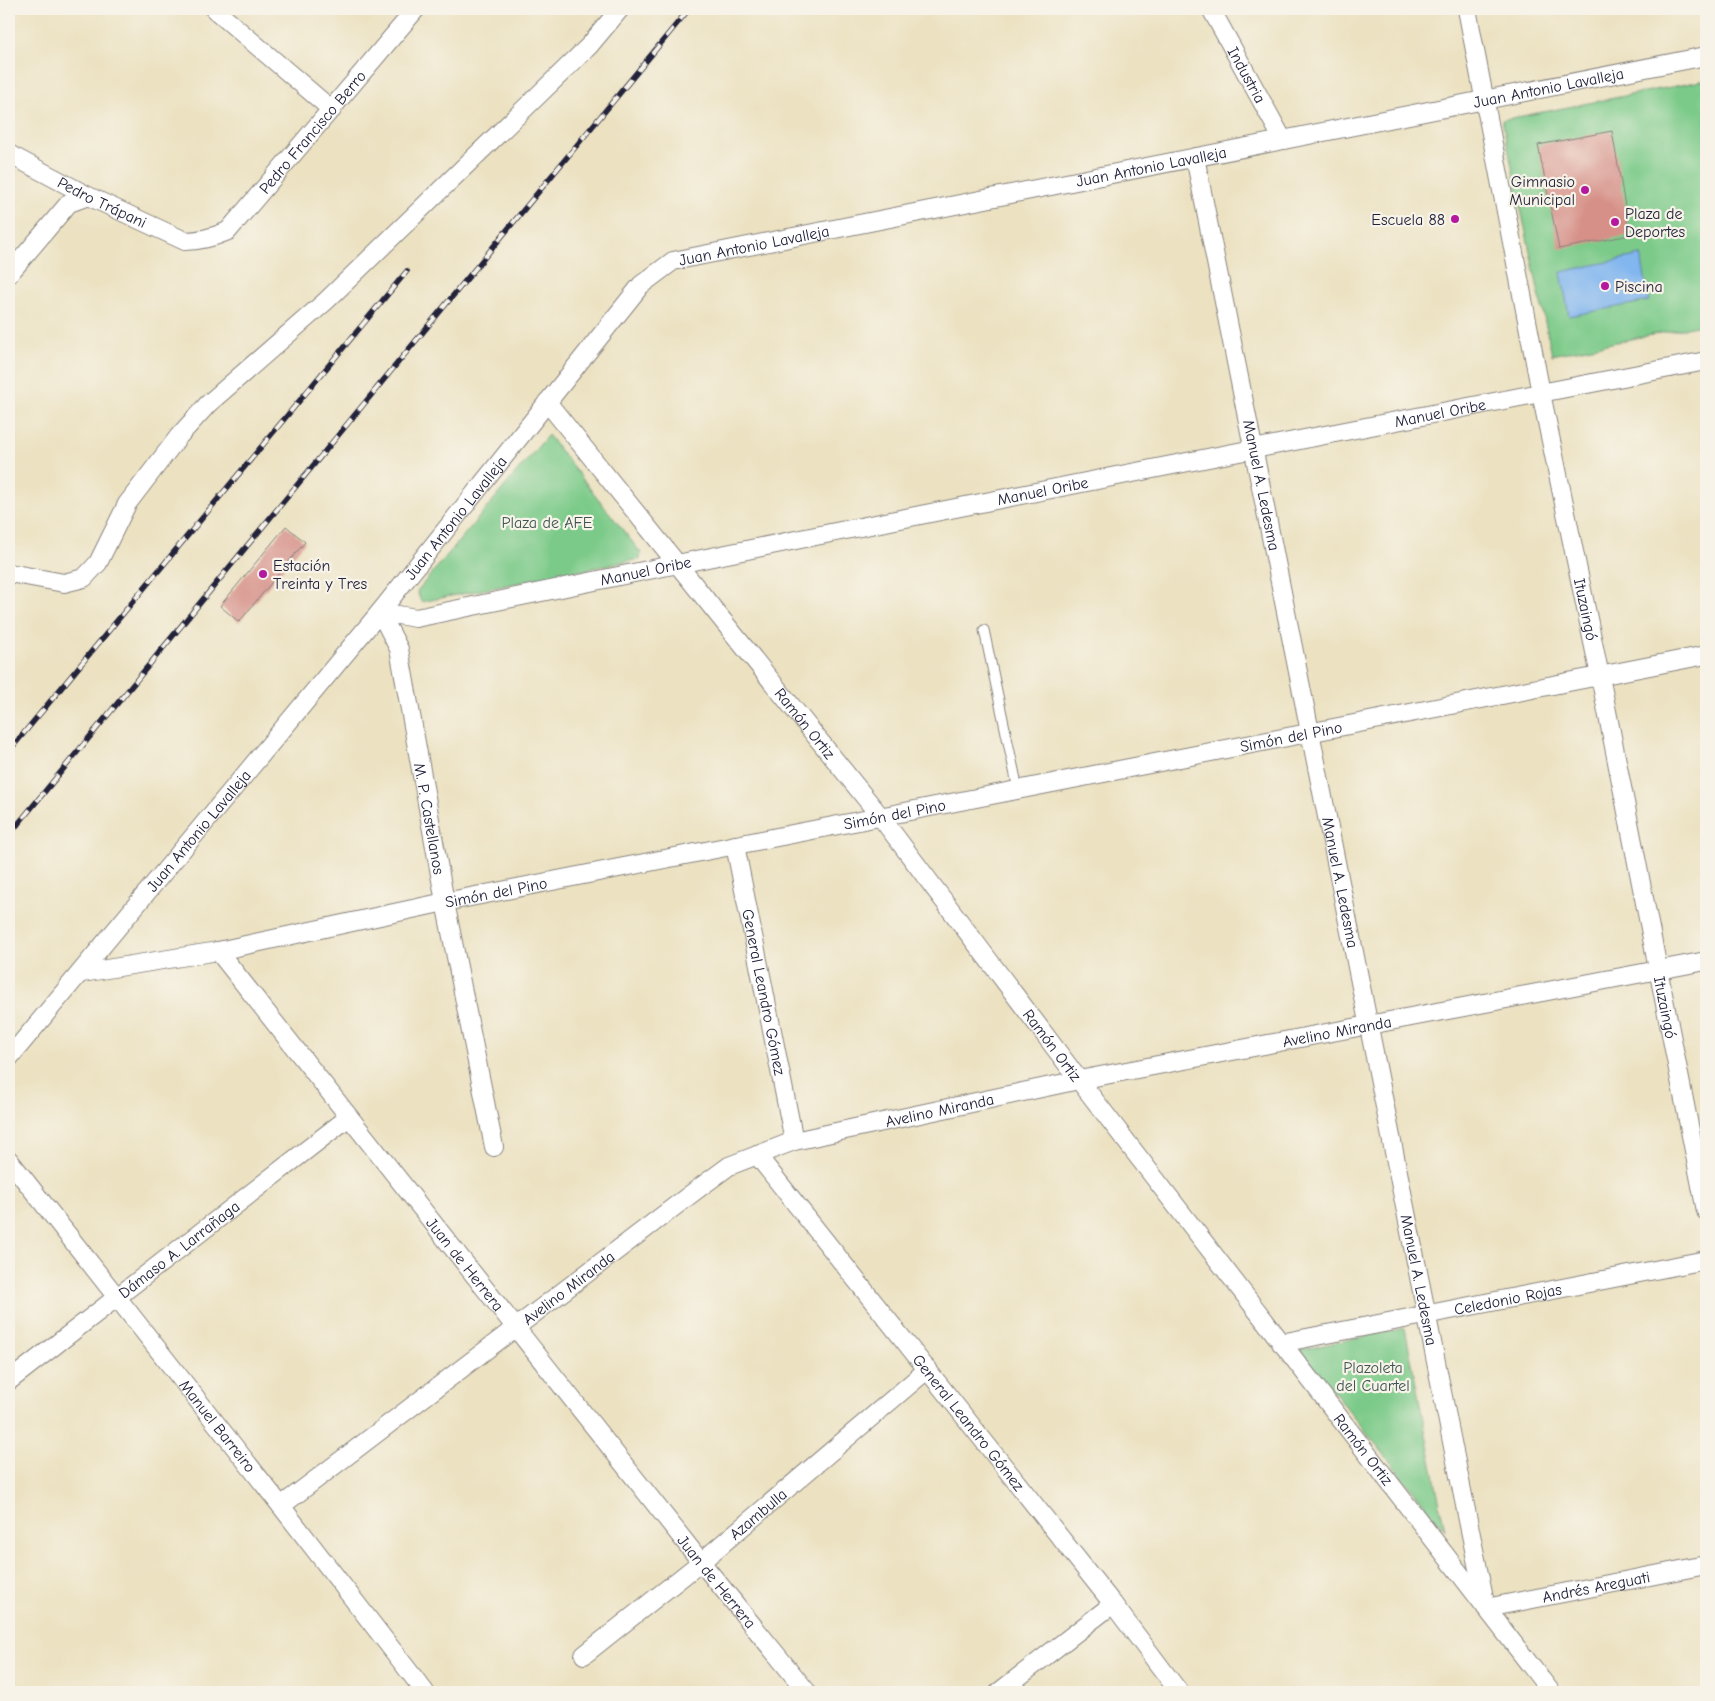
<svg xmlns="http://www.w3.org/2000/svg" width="1715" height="1701" viewBox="0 0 1715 1701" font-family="'Comic Neue',sans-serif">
<rect width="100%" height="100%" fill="#f7f3e8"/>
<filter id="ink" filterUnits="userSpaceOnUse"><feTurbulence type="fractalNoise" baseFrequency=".02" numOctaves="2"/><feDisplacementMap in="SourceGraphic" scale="10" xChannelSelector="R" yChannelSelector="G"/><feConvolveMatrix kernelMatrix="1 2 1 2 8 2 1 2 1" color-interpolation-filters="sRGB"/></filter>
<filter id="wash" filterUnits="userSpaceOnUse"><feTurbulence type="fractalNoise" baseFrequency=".0096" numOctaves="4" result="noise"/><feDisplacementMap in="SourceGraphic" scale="20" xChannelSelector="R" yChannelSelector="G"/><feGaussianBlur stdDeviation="1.12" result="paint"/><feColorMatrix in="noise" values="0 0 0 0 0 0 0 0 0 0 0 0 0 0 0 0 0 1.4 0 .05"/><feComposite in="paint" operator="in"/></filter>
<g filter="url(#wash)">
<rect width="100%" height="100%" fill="#ece2c2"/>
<!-- green -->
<path fill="#7cca89" stroke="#4f7662" d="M1706,80v244l-154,31 -50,-235z
M548,435l93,118 -1,6 -219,43 -4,-11z
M1405,1328l40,202 -145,-180z"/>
<!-- water -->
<path fill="#81b6ef" stroke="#526c95" d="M1641,255l8,46 -80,15 -8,-44z"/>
<g id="blocks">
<!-- building -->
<path fill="#d69088" d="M1612,131l18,104 -71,14 -21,-104z
M286,526l19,16 -66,80 -19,-16z"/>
</g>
</g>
<g filter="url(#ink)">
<use href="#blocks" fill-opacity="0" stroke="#87827e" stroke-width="1"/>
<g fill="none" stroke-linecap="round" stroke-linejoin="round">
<defs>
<path id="service" d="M984,630l34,159"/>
<g id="minor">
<path d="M214,9l118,101"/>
<path id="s1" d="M1211,9l72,131"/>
<path id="s2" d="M1467,9l74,384 59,283 106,535"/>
<path id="s3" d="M9,154l79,42 97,45c16,0 29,-4 43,-10l188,-222"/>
<path id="s4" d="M1195,157c101,483 191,968 291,1451l220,-43"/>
<path d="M9,274l60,-71 19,-7"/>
<path id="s5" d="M547,402l333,414 199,264 472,612"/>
<path d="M9,573l55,10 20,-5 14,-15 29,-59 52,-68 29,-32 118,-103 263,-255 31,-37"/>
<path id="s6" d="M380,612l36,6c429,-90 860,-174 1290,-257"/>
<path id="s7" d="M380,612l19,37 46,253 49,245"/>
<path id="s8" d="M735,845l59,296"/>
<path id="s9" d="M218,951l483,611 106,130"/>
<path id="s10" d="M82,973l136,-22 227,-49 1261,-247"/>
<path id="s11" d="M9,1058l371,-446 261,-327 32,-24 1033,-205"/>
<path id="s12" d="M757,1155l356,449 66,88"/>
<path id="s13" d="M9,1160l272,346 144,186"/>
<path id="s14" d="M1281,1343l425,-83"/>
<path id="s15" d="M9,1381l340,-264"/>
<path id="s16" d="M281,1506l414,-315 34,-25 65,-25 285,-61 627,-119"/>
<path id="s17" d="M584,1655l117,-93 227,-193"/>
<path d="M999,1692l114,-88"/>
</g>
</defs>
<!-- service casing -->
<use href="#service" stroke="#87827e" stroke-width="11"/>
<!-- minor casing -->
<use href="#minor" stroke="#87827e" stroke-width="20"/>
<!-- service -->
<use href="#service" stroke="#fff" stroke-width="9"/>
<!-- minor -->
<use href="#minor" stroke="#fff" stroke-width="18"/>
<defs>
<path id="rail" d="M9,751l398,-480
M9,835l680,-826"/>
</defs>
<!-- rail casing -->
<use href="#rail" stroke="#22223b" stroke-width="5.5"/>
<!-- rail -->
<use href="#rail" stroke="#f7f3e8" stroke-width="4" stroke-dasharray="11" stroke-linecap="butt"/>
</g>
</g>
<!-- markers -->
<g fill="#b5179e" stroke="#f7f3e8" stroke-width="2">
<circle cx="1585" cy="190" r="5"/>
<circle cx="1455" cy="219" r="5"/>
<circle cx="1615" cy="222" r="5"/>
<circle cx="1605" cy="286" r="5"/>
<circle cx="263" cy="574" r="5"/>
</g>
<g text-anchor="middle" stroke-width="4.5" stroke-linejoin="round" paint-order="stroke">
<!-- street labels -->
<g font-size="16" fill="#22223b" stroke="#f7f3e8">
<text dy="6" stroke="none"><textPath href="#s1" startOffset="75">Industria</textPath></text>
<text dy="6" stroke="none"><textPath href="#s11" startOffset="1931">Juan Antonio Lavalleja</textPath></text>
<text dy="6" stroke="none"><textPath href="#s3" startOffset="371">Pedro Francisco Berro</textPath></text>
<text dy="6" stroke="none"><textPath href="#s11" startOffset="1526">Juan Antonio Lavalleja</textPath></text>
<text dy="6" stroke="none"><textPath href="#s3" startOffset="105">Pedro Trápani</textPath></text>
<text dy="6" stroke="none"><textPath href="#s11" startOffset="1121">Juan Antonio Lavalleja</textPath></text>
<text dy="6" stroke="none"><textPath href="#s6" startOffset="1081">Manuel Oribe</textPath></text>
<text dy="6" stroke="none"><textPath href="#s4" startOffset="335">Manuel A. Ledesma</textPath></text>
<text dy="6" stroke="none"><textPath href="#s6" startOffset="676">Manuel Oribe</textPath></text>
<text dy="6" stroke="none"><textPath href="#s11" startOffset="701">Juan Antonio Lavalleja</textPath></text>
<text dy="6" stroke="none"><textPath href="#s6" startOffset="271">Manuel Oribe</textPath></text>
<text dy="6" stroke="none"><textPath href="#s2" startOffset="612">Ituzaingó</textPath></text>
<text dy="6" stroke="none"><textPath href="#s5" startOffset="412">Ramón Ortiz</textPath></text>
<text dy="6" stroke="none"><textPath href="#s10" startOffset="1232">Simón del Pino</textPath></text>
<text dy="6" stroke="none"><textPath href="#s10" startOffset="828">Simón del Pino</textPath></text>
<text dy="6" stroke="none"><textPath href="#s7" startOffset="214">M. P. Castellanos</textPath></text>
<text dy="6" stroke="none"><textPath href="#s11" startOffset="296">Juan Antonio Lavalleja</textPath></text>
<text dy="6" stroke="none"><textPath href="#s4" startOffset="740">Manuel A. Ledesma</textPath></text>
<text dy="6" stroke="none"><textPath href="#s10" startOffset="422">Simón del Pino</textPath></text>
<text dy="6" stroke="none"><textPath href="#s8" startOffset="150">General Leandro Gómez</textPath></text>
<text dy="6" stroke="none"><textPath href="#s2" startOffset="1018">Ituzaingó</textPath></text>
<text dy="6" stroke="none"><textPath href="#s16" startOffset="1186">Avelino Miranda</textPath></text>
<text dy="6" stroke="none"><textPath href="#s5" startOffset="818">Ramón Ortiz</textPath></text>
<text dy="6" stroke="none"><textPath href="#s16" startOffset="781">Avelino Miranda</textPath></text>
<text dy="6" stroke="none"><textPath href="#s15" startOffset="215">Dámaso A. Larrañaga</textPath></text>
<text dy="6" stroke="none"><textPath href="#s9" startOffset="399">Juan de Herrera</textPath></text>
<text dy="6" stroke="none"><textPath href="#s4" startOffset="1145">Manuel A. Ledesma</textPath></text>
<text dy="6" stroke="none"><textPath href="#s16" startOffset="361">Avelino Miranda</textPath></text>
<text dy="6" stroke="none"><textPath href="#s14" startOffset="231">Celedonio Rojas</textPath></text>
<text dy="6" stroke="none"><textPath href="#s12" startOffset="341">General Leandro Gómez</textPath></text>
<text dy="6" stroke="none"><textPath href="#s13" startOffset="338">Manuel Barreiro</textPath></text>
<text dy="6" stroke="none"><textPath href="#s5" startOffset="1328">Ramón Ortiz</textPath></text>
<text dy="6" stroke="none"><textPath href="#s17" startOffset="224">Azambulla</textPath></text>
<text dy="6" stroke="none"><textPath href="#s9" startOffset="804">Juan de Herrera</textPath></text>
<text dy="6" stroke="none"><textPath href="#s4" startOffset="1592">Andrés Areguati</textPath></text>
</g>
<!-- poi labels -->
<g font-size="16" fill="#22223b" stroke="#f7f3e8" text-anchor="start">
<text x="1575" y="187" text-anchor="end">Gimnasio<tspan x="1575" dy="18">Municipal</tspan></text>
<text x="1625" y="219">Plaza de<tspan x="1625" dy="18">Deportes</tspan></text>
<text x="1445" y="225" text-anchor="end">Escuela 88</text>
<text x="1615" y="292">Piscina</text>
<text x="273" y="571">Estación<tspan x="273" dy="18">Treinta y Tres</tspan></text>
</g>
<!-- park labels -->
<g font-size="16" fill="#3d5452" stroke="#f7f3e8">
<text x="547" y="528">Plaza de AFE</text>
<text x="1373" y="1373">Plazoleta<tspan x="1373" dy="18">del Cuartel</tspan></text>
</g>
</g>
<!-- margin -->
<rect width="1715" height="1701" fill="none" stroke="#f7f3e8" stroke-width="30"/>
</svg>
